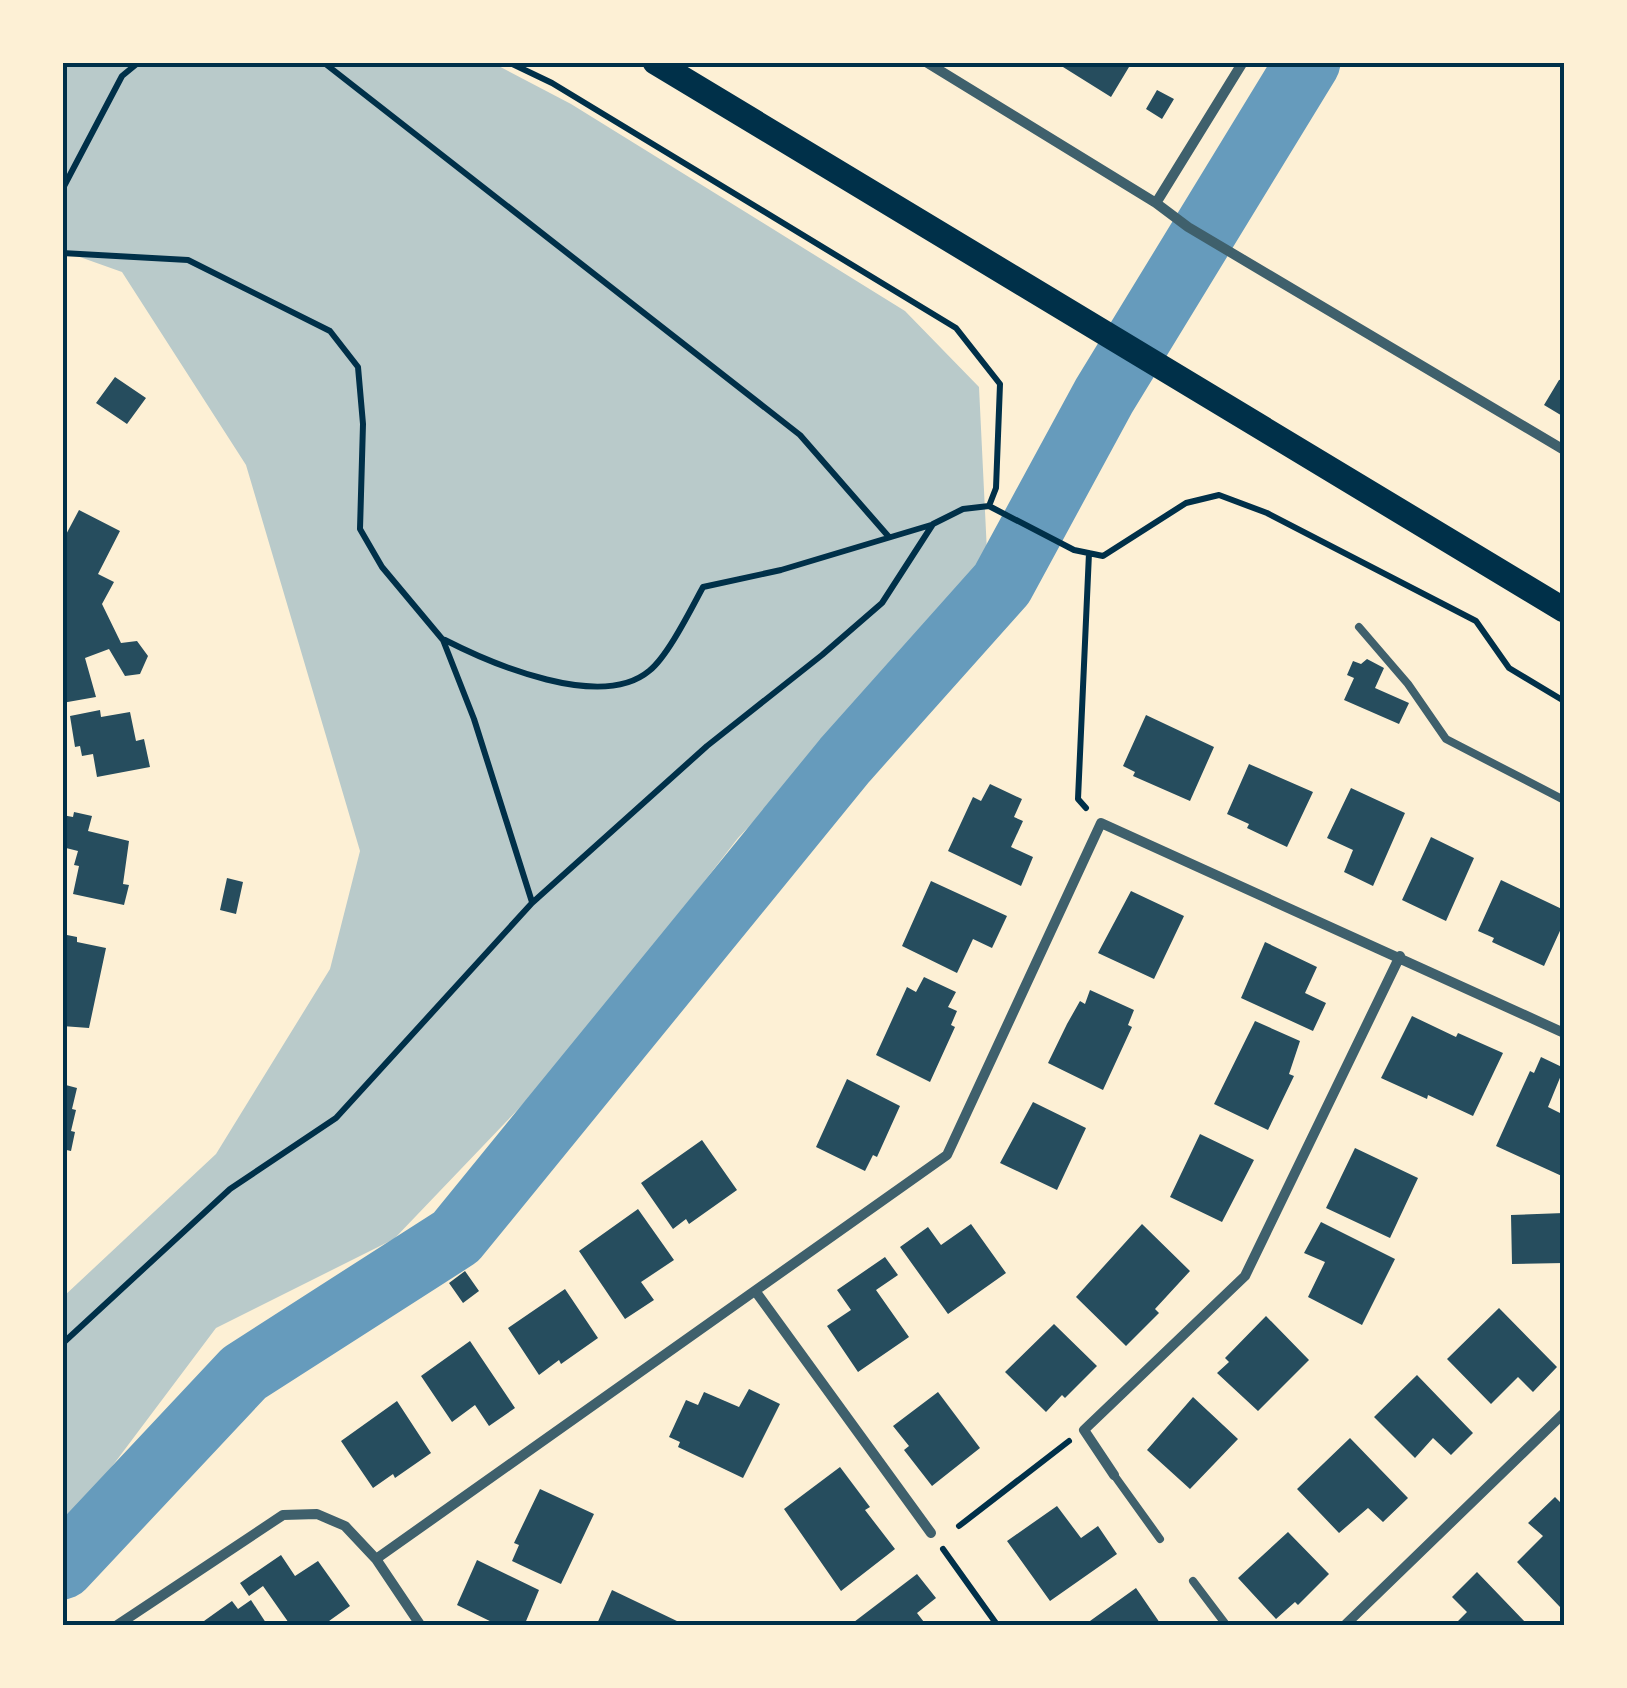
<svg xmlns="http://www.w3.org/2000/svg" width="1627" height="1688" viewBox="0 0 1627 1688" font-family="'IBM Plex Sans',sans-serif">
<rect width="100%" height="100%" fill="#fdf0d5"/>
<!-- green -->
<path fill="#b9caca" d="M63,63h430l78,41 334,207 74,76 9,186 -250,265 -171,220 -173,181 -178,89 -145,193 -8,2v-226l153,-143 114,-185 30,-118 -114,-386 -124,-193 -59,-21z"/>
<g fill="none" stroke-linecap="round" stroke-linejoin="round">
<!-- river -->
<path stroke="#669bbc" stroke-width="65" d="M62,1567l182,-194 212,-136 389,-477 157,-176 102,-188 204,-334"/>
</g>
<!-- building -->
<path fill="#264d5e" d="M1055,62h77l-21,35z
M1157,90l17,9 -12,20 -16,-10z
M115,377l31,21 -19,26 -31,-21z
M1564,379v38l-20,-12 15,-25z
M79,510l41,21 -22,43 16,8 -12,22 19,39 16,-2 11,15 -8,18 -15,2 -16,-27 -24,9 11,39 -34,6v-161z
M1367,659l17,9 -9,20 34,15 -10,21 -55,-24 10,-22 -7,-3 6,-14 8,3z
M100,710l1,7 29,-5 6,29 8,-2 6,28 -53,10 -4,-23 -11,2 -2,-10 -5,1 -5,-31z
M1146,715l68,32 -24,54 -57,-25 2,-4 -12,-6z
M1249,764l64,28 -26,55 -40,-19 2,-4 -22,-10z
M990,784l32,15 -8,18 9,4 -12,26 22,10 -12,29 -73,-35 25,-54 8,4z
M1351,788l54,25 -32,73 -29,-14 9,-22 -26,-12z
M74,812l18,4 -4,15 41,10 -6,43 6,1 -5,20 -51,-11 6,-28 -5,-1 4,-14 -16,-4v-32l11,2z
M1431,837l43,21 -28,63 -44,-21z
M227,878l16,4 -7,32 -16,-4z
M1501,880l63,30v12l-20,44 -52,-24 2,-4 -16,-7z
M931,881l76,35 -15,32 -19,-9 -16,34 -55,-27z
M1131,891l53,25 -30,63 -56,-26z
M62,934l15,3v5l29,6 -17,80 -27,-2z
M1265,942l52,25 -12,26 21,10 -13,28 -72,-33z
M924,977l32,15 -8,15 9,4 -6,14 4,2 -25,55 -54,-27 31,-68 9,5z
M1090,990l44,20 -6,15 4,2 -29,63 -55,-27 19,-39 13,-23 5,3z
M1412,1016l44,21 2,-4 45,20 -30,63 -45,-21 -1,4 -46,-21z
M1255,1021l45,20 -11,33 5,2 -26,54 -54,-26z
M1541,1057l23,11 -16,39 16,8v62l-68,-31 34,-75 4,2z
M847,1079l53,27 -23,51 -4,-2 -8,16 -49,-24z
M62,1084l15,4 -5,21 4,1 -5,21 4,1 -4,19 -9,-2z
M1033,1102l53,26 -29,62 -57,-27z
M1200,1134l54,26 -32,62 -52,-25z
M702,1140l35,50 -48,34 -3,-5 -13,10 -32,-46z
M1355,1148l63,30 -28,60 -64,-30z
M638,1209l36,51 -33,22 13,18 -29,19 -46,-68z
M1564,1213v50l-52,1 -1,-49z
M1321,1222l74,37 -33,66 -54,-28 17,-35 -21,-9z
M971,1224l35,49 -58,41 -48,-67 28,-20 13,18z
M1142,1224l48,47 -35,38 4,4 -33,33 -50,-49z
M885,1257l13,18 -22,15 33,47 -51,35 -31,-46 24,-16 -14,-20z
M465,1271l14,20 -16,12 -14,-20z
M565,1289l33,49 -37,26 -2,-4 -20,15 -31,-47z
M1499,1308l58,59 -24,25 -15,-15 -27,27 -44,-45z
M1266,1316l43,44 -51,51 -41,-38 12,-11 -4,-4z
M1054,1324l43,42 -32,32 -3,-3 -16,17 -41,-40z
M470,1341l45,67 -26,18 -14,-21 -23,17 -31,-46z
M1417,1375l56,58 -22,22 -18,-17 -18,20 -41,-41z
M749,1389l31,15 -37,74 -65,-31 2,-5 -11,-5 17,-37 12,5 6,-13 35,15z
M938,1392l42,56 -48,38 -28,-36 5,-4 -16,-20z
M1193,1397l45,42 -48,50 -43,-39z
M397,1401l34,52 -36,25 -2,-4 -20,14 -32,-47z
M1350,1438l58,60 -25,24 -15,-14 -29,25 -42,-44z
M840,1467l30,40 -5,3 30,39 -54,42 -57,-82z
M540,1489l54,25 -33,70 -49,-23 7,-16 -5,-2z
M1555,1497l9,9v97l-4,4 -43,-45 26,-26 -15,-13z
M1057,1506l24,32 17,-12 19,28 -67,47 -43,-60z
M1288,1532l41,42 -31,31 -3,-3 -19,17 -38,-41z
M281,1555l14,21 23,-15 32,45 -28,20h-31l-28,-40 -14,10 -9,-13z
M477,1560l62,30 -15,36h-24l-43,-21z
M1477,1572l52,54h-76l14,-14 -15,-15z
M917,1574l19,24 -19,15 10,13h-71l-2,-4z
M1136,1588l26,38h-79z
M612,1590l67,32 -2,4h-81z
M251,1600l17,26h-71l35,-25 6,8z"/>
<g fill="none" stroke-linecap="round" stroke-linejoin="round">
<!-- path -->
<path stroke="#003049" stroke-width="6" d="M323,62l477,373 89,102
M62,190l60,-114 17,-14
M62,253l126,7 142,71 28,36 5,57 -3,105 22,38 61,73 31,79 58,183
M989,506l85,44 29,6 83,-53 33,-8 48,18 209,108 33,47 55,33
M445,640c47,24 156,71 204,31 19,-15 42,-62 54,-84l78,-17 150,-45
M1086,808l-8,-9 11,-246
M62,1344l168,-155 106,-71 196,-215 175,-157 115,-91 60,-52 51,-79 30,-15 26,-3 7,-18 4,-104 -44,-56 -404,-245 -44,-21
M959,1526l110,-85
M943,1549l55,77"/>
<!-- service -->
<path stroke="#3f606c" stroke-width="8" d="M1359,627l49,57 38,55 118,61
M1114,1475l46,64
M1193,1581l34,45"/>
<!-- minor -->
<path stroke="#3f606c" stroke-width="10" d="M926,62l230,141 32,24 376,223
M1156,203l87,-141
M756,1292l175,241
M1114,1475l-30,-45 161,-154 155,-320
M376,1559l571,-404 154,-332 463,210
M116,1626l167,-111 34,-1 28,12 31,33 45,67
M1344,1626l220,-213"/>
<!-- primary -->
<path stroke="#003049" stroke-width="25" d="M655,62l909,548"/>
</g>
<!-- border -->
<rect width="1627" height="1688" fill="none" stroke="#fdf0d5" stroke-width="130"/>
<rect x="65" y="65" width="1497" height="1558" fill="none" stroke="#003049" stroke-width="4"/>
</svg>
